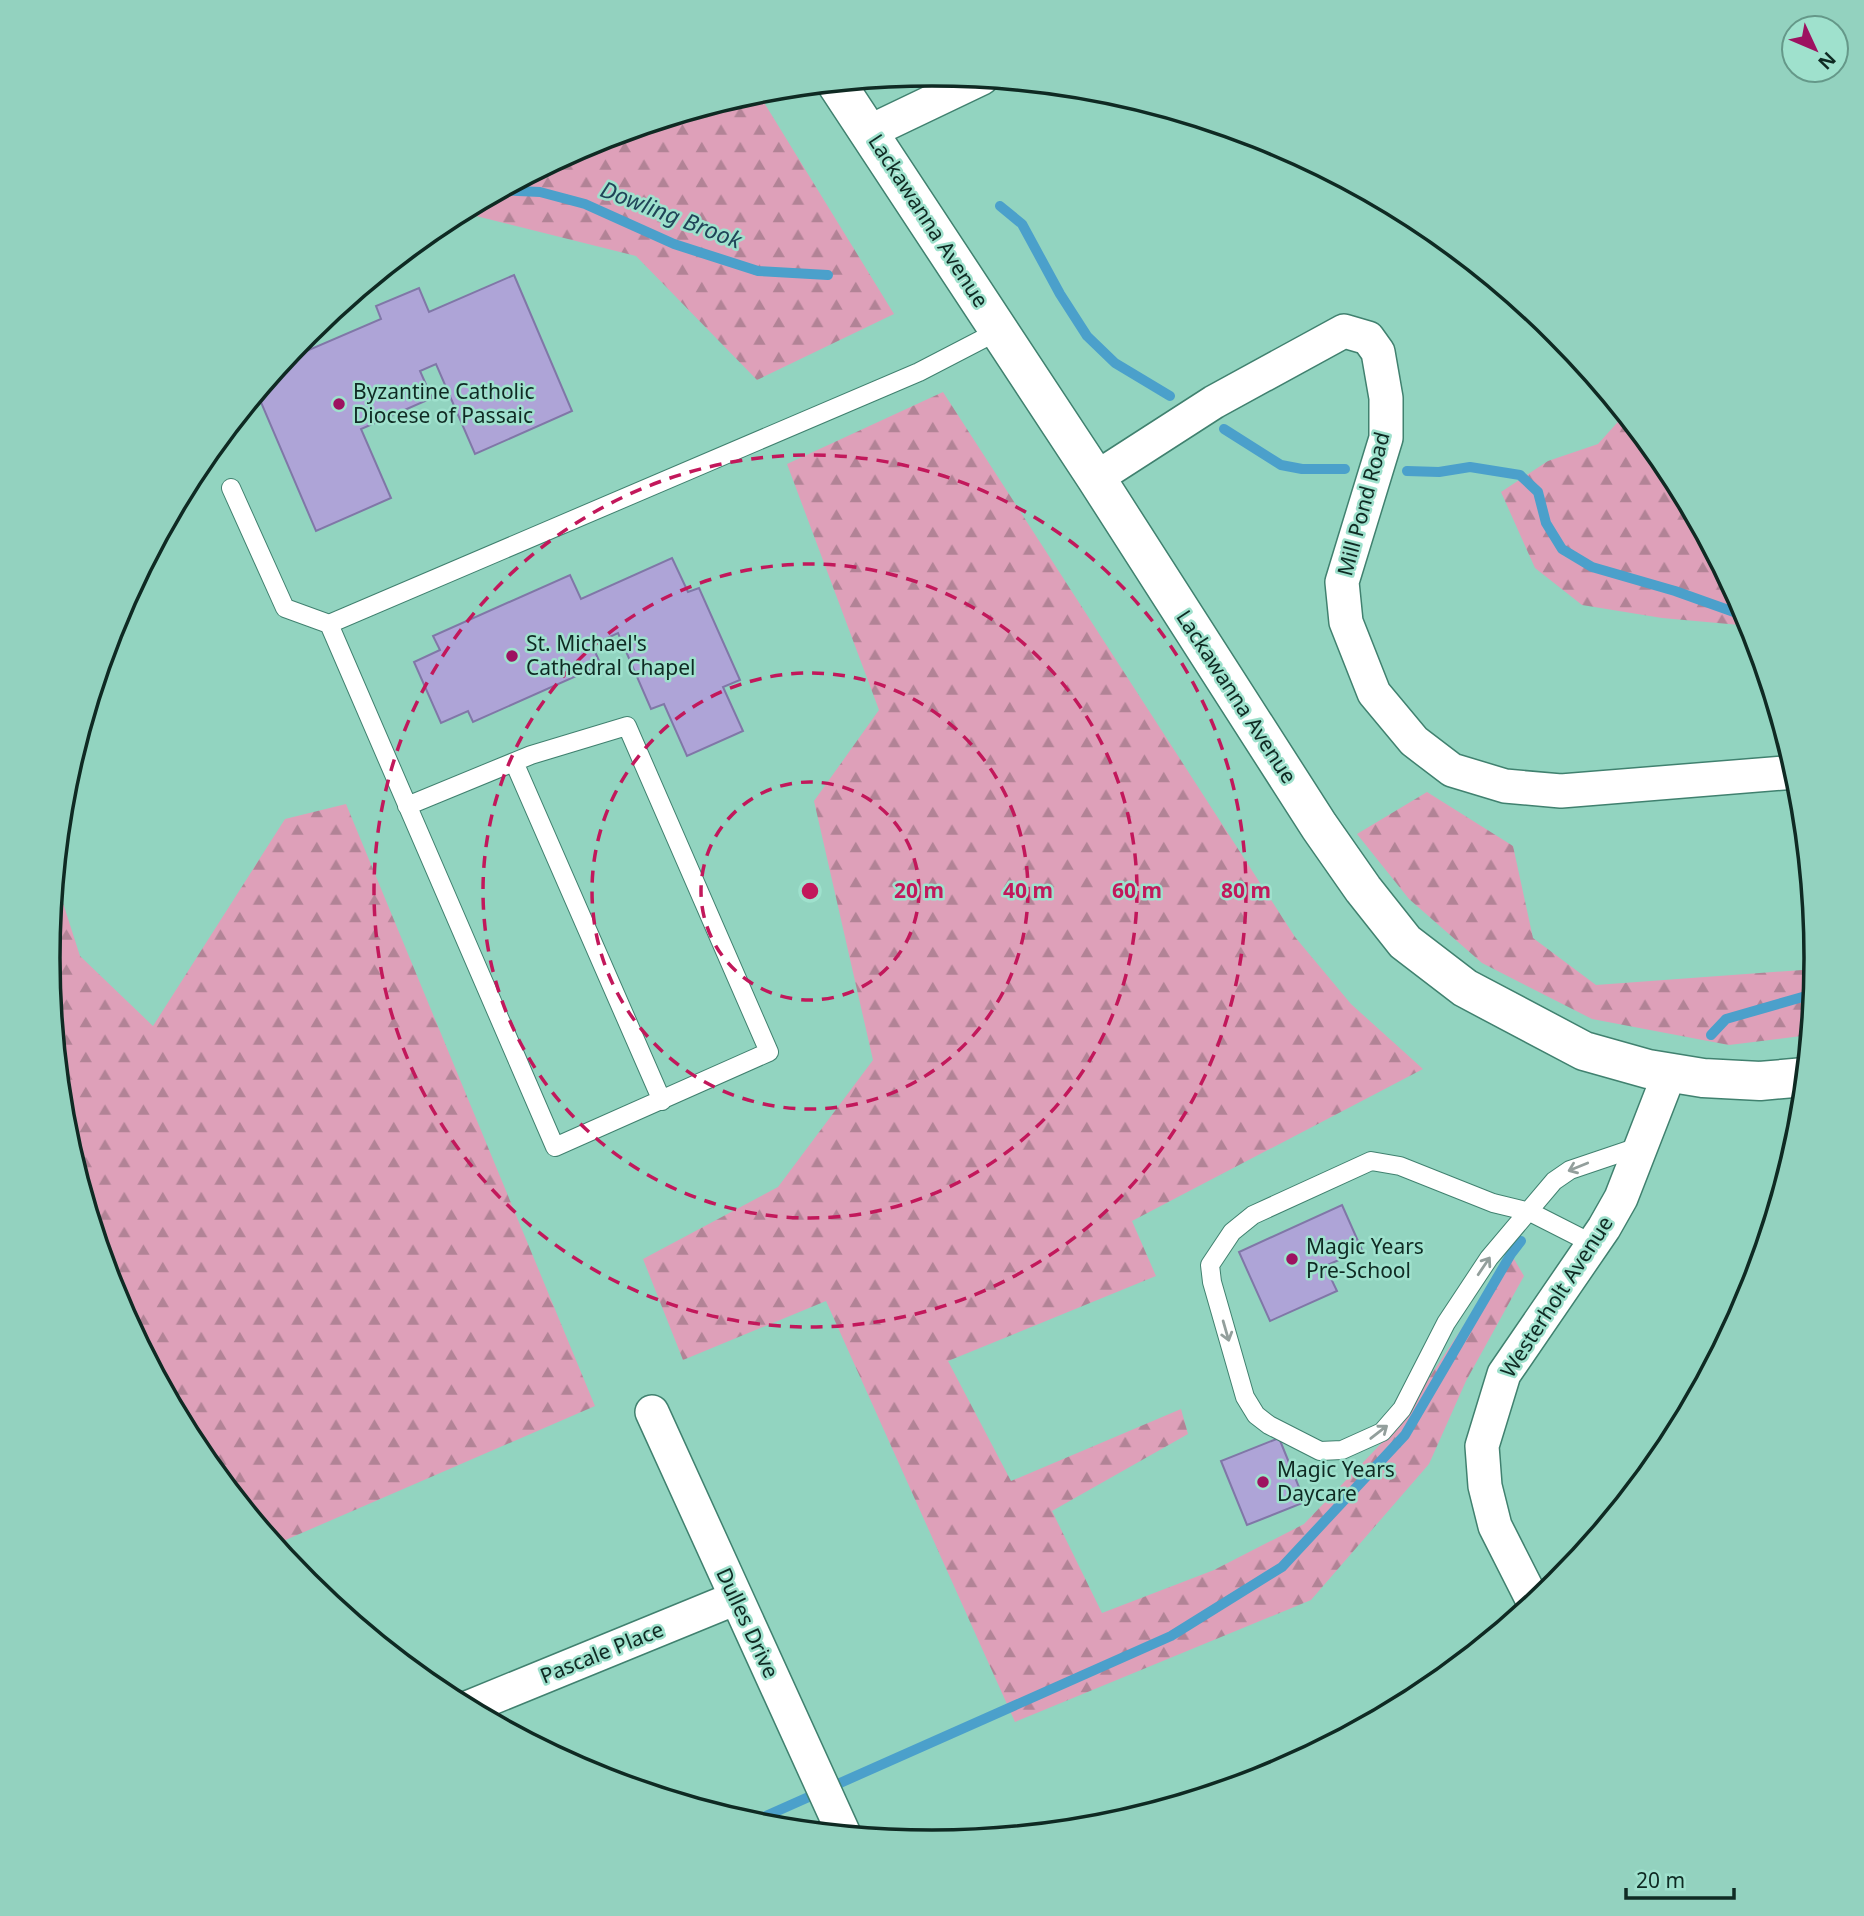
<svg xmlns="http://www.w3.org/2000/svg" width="1864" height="1916" viewBox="0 0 1864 1916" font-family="'Noto Sans',sans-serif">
<defs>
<pattern id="forest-firs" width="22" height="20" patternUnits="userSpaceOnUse" patternTransform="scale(1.75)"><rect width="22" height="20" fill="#dea0b9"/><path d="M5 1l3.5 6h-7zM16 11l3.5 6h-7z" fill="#b28396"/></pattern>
</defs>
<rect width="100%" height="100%" fill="#92d4c0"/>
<!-- forest -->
<path fill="url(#forest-firs)" d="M757,91l137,223 -137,66 -121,-124 -168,-42 -68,42 41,-34 153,-82z
M943,392l352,545 56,67 72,65 -291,152 24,55 -208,85 63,120 170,-72 7,25 -136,77 50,102 112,-43 90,-46 92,-96 115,-174 13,22 -58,105 -37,83 -118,136 -296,122 -189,-421 -143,59 -40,-101 135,-72 95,-127 -59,-259 65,-91 -92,-246z
M1625,414l43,53 83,159 -89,-8 -80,-13 -47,-37 -34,-76 47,-31 50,-17z
M1427,792l86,54 20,92 63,47 220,-16 -7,66 -80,10 -137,-26 -110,-56 -73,-64 -52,-65z
M346,804l249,602 -321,139 -78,-96 -82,-153 -50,-166 -17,-172 8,-80 25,78 73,70 132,-207z"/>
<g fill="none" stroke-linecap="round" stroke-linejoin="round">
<!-- stream -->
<path stroke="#4ba0cb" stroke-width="10" d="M500,190l40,2 45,12 89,40 84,27 70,4
M1000,206l22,18 38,70 27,42 28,27 55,33
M1224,429l57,36 21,4h43
M1407,471l32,1 31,-5 50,8 18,17 8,31 16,26 30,18 83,24 73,26
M1711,1035l15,-16 87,-25
M750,1823l421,-187 111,-69 123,-132 106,-181 10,-13"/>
</g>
<!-- building -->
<path fill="#aea4d7" stroke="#8077a7" stroke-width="2" d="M514,275l58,136 -97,43 -39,-90 -16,7 12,27 -71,31 30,69 -75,33 -59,-138 26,-32 98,-42 -5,-13 43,-18 10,24z
M672,558l16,34 11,-4 41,92 -17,7 20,44 -56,25 -23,-52 -13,5 -33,-76 -26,12 9,20 -128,57 -5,-11 -27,12 -27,-61 26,-12 -7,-14 137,-61 11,24z
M1342,1205l20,45 -37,16 12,25 -67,30 -31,-69z
M1279,1438l26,64 -58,23 -26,-64z"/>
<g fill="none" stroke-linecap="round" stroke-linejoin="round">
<defs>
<path id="service" d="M231,488l54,120 44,16
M514,762l148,339
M407,806l124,-51 96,-29 142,326 -214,95 -226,-523 590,-252 81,-42
M1593,1244l-63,-32 -37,-9 -93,-37 -29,-5 -118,54 -21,17 -22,33 2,17 33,115 11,18 13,10 51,26 22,-1 40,-18 20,-23 44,-86 43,-65 65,-77 16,-11 71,-24"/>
<path id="minor" d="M869,132l113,-54
M1096,478l118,-76 130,-71 24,7 10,14 8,46v40l-44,144 4,40 28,71 40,48 38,29 53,16 56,5 235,-19
M652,1412l192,422
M1534,1603l-39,-77 -10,-40 -3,-40 22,-72 100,-146 17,-30 49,-126
M467,1708l269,-110"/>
<path id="tertiary" d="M836,83l260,395 223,348 44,63 42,53 60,46 119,63 64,18 55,9 57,3 45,-4"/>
</defs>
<!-- service casing -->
<use href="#service" stroke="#40816f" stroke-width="20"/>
<!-- minor casing -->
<use href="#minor" stroke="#40816f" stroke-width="36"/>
<!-- tertiary casing -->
<use href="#tertiary" stroke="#40816f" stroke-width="41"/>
<!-- service -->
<use href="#service" stroke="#fff" stroke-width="18"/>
<!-- minor -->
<use href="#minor" stroke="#fff" stroke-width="33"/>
<!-- tertiary -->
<use href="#tertiary" stroke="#fff" stroke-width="38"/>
</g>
<!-- one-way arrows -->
<defs><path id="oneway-shaft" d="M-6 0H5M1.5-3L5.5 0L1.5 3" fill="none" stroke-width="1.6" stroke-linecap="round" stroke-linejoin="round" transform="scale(1.75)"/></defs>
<g stroke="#939f9c">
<use href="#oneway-shaft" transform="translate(1578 1167) rotate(158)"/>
<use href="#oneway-shaft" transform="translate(1484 1266) rotate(-56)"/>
<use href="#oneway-shaft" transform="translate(1226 1331) rotate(74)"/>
<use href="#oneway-shaft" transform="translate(1379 1432) rotate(-38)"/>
</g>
<!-- distance rings -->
<g fill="none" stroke="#c2185b" stroke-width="3.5" stroke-dasharray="12 9">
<circle cx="810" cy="891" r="109"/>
<circle cx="810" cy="891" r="218"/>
<circle cx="810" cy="891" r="327"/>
<circle cx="810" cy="891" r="436"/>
</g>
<!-- markers -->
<g fill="#9d1260" stroke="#9fe1cd" stroke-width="2.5">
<circle cx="339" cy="404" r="7"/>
<circle cx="512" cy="656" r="7"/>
<circle cx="1292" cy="1259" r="7"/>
<circle cx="1263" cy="1482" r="7"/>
</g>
<g text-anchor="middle" stroke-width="5" stroke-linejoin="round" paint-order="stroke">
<!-- street labels -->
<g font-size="21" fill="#0f2a23" stroke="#9fe1cd">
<text transform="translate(928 221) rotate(57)" y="7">Lackawanna Avenue</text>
<text transform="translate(1364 504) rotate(-75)" y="7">Mill Pond Road</text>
<text transform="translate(1236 697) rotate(57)" y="7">Lackawanna Avenue</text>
<text transform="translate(1557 1297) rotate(-57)" y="7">Westerholt Avenue</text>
<text transform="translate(747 1623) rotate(65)" y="7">Dulles Drive</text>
<text transform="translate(602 1653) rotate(-22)" y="7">Pascale Place</text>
</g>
<!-- poi labels -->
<g font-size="21" fill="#0f2a23" stroke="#9fe1cd" text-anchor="start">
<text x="353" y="399">Byzantine Catholic<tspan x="353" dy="24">Diocese of Passaic</tspan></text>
<text x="526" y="651">St. Michael's<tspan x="526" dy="24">Cathedral Chapel</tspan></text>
<text x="1306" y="1254">Magic Years<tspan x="1306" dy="24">Pre-School</tspan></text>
<text x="1277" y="1477">Magic Years<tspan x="1277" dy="24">Daycare</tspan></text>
</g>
<!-- water labels -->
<g font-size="23" font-style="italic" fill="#204558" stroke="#9fe1cd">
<text transform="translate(671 215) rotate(21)" y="8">Dowling Brook</text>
</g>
</g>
<!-- crop -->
<path d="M0 0H1864V1916H0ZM60 958a872 872 0 1 1 1744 0a872 872 0 1 1-1744 0Z" fill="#93d2bf" fill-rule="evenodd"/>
<path fill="none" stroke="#0f2a23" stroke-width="3.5" d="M60 958a872 872 0 1 1 1744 0a872 872 0 1 1-1744 0Z"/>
<circle cx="810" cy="891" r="10" fill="#c2185b" stroke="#9fe1cd" stroke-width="3.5"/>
<g font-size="21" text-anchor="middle" font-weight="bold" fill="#c2185b" stroke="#9fe1cd" stroke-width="5" stroke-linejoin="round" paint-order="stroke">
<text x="919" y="898">20 m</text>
<text x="1028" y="898">40 m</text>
<text x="1137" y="898">60 m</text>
<text x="1246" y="898">80 m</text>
</g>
<!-- north arrow -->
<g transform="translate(1815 49) rotate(134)"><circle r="33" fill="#9fe1cd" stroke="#659889" stroke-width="2"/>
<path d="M0-5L12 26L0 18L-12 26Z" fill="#9d1260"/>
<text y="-10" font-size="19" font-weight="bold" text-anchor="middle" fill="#0f2a23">N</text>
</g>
<!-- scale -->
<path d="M1626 1888v10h108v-10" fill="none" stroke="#0f2a23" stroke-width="3.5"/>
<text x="1636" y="1888" font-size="21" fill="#0f2a23" stroke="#9fe1cd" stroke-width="5" paint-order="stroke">20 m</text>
</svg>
